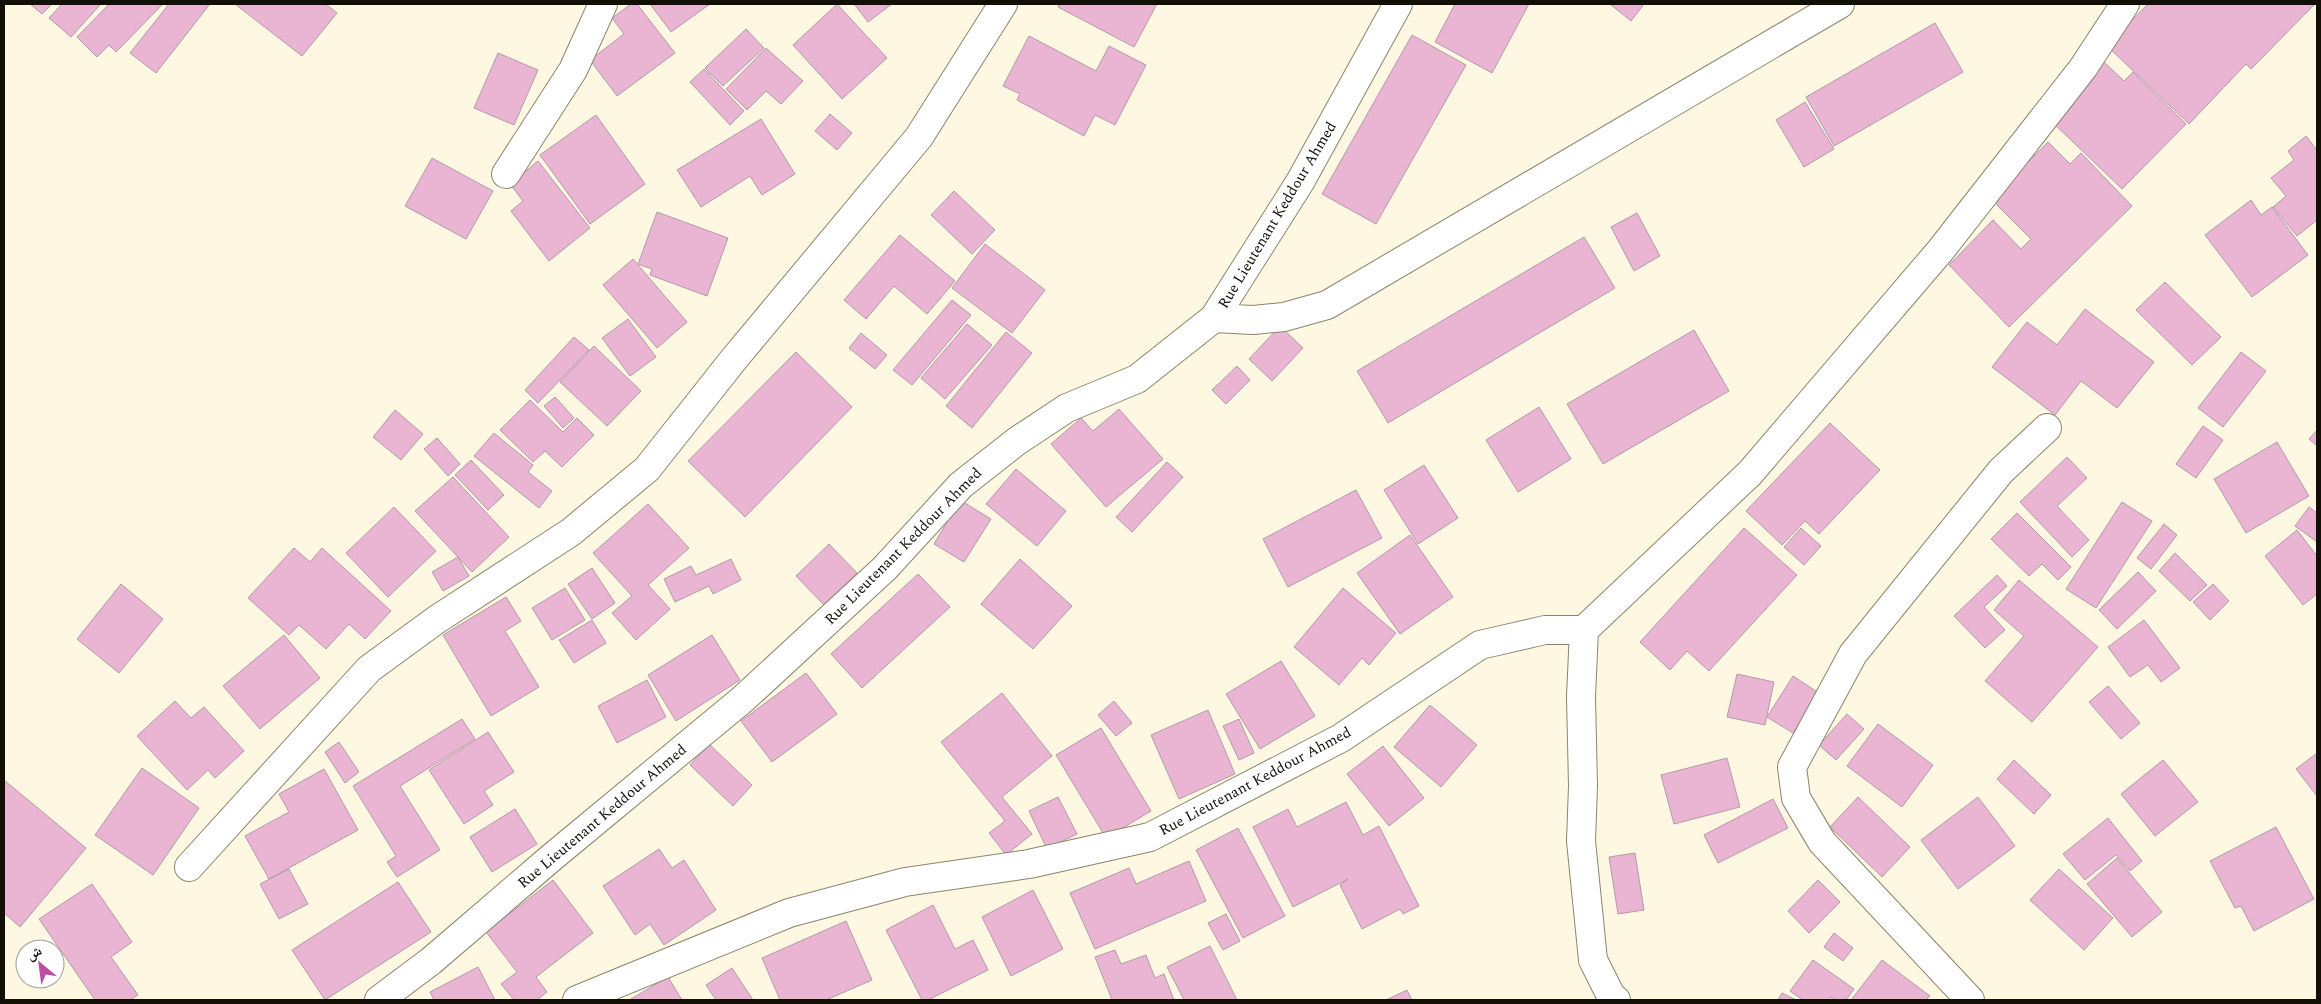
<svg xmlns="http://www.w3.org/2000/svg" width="2321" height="1004" viewBox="0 0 2321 1004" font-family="Spectral,'Noto Naskh Arabic',serif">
<rect width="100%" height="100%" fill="#fef8e3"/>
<!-- building -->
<path fill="#eab5d3" stroke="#b39aa8" d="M30,4h22l-10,10z
M62,4h37l1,1 -29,32 -22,-19z
M109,4h54l-47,48 -7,-7 -12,12 -20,-20z
M169,4h41l-54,69 -26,-20z
M235,4h91l11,9 -35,43z
M631,4h6l38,49 -58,43 -27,-36 34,-26 -12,-16z
M650,4h60l-39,28z
M837,4l50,54 -45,41 -49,-54z
M854,4h38l-24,18z
M1059,4h98l-23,43 -76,-40z
M1455,4h74l-37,69 -57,-31z
M1610,4h34l-13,17z
M2148,4h167l-64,65 -5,-5 -57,60 -82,-78z
M1935,23l28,49 -129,74 -28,-49z
M746,29l18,19 -41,38 -18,-18z
M1412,35l54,30 -90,159 -54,-30z
M1029,36l67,35 13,-25 37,19 -31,60 -20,-10 -11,21 -67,-36 3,-6 -17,-8z
M766,48l37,33 -22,23 -15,-13 -19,19 -21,-21z
M498,53l40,17 -24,55 -40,-17z
M2102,60l22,21 9,-9 53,52 -64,65 -73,-70z
M704,69l40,42 -14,14 -40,-43z
M1805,102l29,47 -30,18 -28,-47z
M830,114l22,19 -15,17 -22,-19z
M596,115l49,69 -55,40 -50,-69z
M761,119l34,55 -33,21 -12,-19 -49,31 -24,-37z
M2306,136l11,14v70l-20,16 -24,-29 13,-11 -15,-18 23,-18 -6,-9z
M2048,142l22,22 11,-11 51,53 -123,121 -60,-62 44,-45 28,29 10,-10 -40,-40z
M432,158l61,33 -27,48 -61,-33z
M538,161l52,67 -41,33 -38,-50 12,-10 -13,-17z
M954,191l41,39 -23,24 -41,-39z
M2251,200l10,15 11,-8 36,48 -56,42 -47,-62z
M657,212l71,26 -21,58 -57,-21 2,-6 -14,-5z
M1637,213l23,43 -26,15 -23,-44z
M900,235l55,46 -28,33 -33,-28 -28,33 -22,-19z
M1584,237l31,51 -227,135 -31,-52z
M985,244l60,46 -33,43 -60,-45z
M633,259l54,63 -30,26 -54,-63z
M2165,282l56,55 -29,28 -56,-55z
M952,300l19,15 -59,70 -19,-15z
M2085,309l69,53 -37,46 -36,-27 -26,34 -63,-48 35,-45 30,23z
M628,319l28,38 -26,19 -28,-38z
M967,324l25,21 -47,54 -24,-21z
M1280,326l23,22 -31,33 -23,-22z
M1694,330l35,61 -126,73 -36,-60z
M1006,332l26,21 -60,75 -26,-22z
M861,333l26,22 -12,14 -26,-21z
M574,337l15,13 -51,53 -13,-13z
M594,346l47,45 -34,35 -47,-44z
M796,352l56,55 -107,110 -57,-56z
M2241,352l25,19 -43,56 -25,-19z
M1237,366l13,14 -24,24 -14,-14z
M555,397l19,21 -11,10 -19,-22z
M530,400l33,32 14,-14 17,17 -32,32 -17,-16 -12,11 -33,-32z
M1539,407l32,52 -53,33 -32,-52z
M1119,409l44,50 -57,48 -55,-63 30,-26 12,13z
M395,410l28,24 -22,26 -28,-23z
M1830,423l50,47 -61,64 -14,-13 -23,24 -36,-34z
M2203,426l20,14 -27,38 -20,-14z
M2317,430v16l-8,-7z
M494,433l39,32 -5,7 24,19 -13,17 -65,-52z
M437,438l23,26 -12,12 -24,-27z
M2277,442l32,54 -63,37 -32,-54z
M2067,457l20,21 -30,28 32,34 -17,17 -52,-55z
M471,460l33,35 -16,15 -33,-35z
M1167,462l16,15 -51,55 -16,-15z
M1424,465l34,53 -40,26 -34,-54z
M1016,469l50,42 -29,35 -51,-42z
M453,477l56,60 -37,35 -57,-61z
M1356,490l26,48 -94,49 -25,-48z
M960,500l31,19 -27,43 -30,-18z
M2122,502l30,19 -56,87 -30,-19z
M648,504l41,44 -41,37 22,24 -34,31 -24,-27 20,-17 -39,-43z
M394,507l42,44 -48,46 -42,-44z
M2309,507l8,6v29l-22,-16z
M2017,513l54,54 -13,13 -16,-16 -13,12 -38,-37z
M2164,524l13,11 -26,34 -14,-11z
M1744,528l53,47 -88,96 -22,-20 -17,19 -30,-28z
M1801,528l20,18 -17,19 -20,-18z
M2297,530l20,26v38l-14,11 -38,-49z
M1410,535l43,62 -53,37 -43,-61z
M829,544l28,29 -33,32 -28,-29z
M294,548l16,14 12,-14 69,63 -26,28 -16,-15 -23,25 -27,-24 -10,10 -41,-37z
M2175,553l32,32 -17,16 -31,-30z
M458,557l11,19 -26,15 -11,-19z
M731,559l10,21 -28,14 -4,-8 -34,16 -11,-23 27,-13 5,9z
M1020,559l52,47 -39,43 -52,-45z
M592,568l23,35 -23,16 -24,-35z
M2138,572l18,19 -39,38 -18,-19z
M918,574l32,33 -88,81 -31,-34z
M1997,575l10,11 -23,21 21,23 -20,18 -31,-32z
M2019,580l79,67 -66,75 -47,-41 39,-45 -30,-26z
M121,584l42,35 -44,54 -42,-34z
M2213,584l16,17 -19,19 -17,-18z
M565,588l20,32 -33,20 -20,-32z
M1343,588l53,45 -27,32 -7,-7 -23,27 -45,-38z
M506,597l15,24 -16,10 34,56 -48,29 -48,-81z
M592,620l14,23 -32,20 -15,-23z
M2144,620l36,48 -19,14 -13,-17 -18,12 -22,-30z
M284,635l36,43 -60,51 -37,-43z
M712,635l28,45 -64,41 -28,-46z
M1281,661l34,55 -55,33 -34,-55z
M806,673l31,41 -65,48 -31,-41z
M1737,674l37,8 -9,43 -38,-8z
M1793,676l26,17 -26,40 -26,-16z
M647,680l19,37 -49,26 -19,-37z
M2108,686l32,37 -19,16 -32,-37z
M1002,693l50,63 -50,41 30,37 -26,21 -17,-22 16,-12 -64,-79z
M175,701l16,17 13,-11 40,44 -29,27 -7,-8 -21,20 -50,-54z
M1114,701l18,22 -16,13 -18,-21z
M1430,705l47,40 -36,42 -47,-40z
M1208,710l27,64 -56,25 -28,-64z
M1847,714l17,15 -28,31 -17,-15z
M462,719l13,20 -75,47 40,64 -43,27 -10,-15 9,-6 -43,-70z
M1239,719l15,34 -15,7 -16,-34z
M1878,724l55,41 -31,42 -55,-41z
M1101,728l50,83 -45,27 -50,-83z
M488,732l26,40 -30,19 9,14 -29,19 -35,-54z
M339,742l20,30 -14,11 -20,-31z
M709,744l43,41 -19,21 -43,-41z
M1383,746l41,52 -35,28 -42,-52z
M2317,753v43l-21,-27z
M1727,758l13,49 -66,17 -13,-49z
M2014,760l37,35 -17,19 -37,-35z
M2163,760l35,42 -43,34 -34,-42z
M142,768l57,40 -46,67 -58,-40z
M324,769l34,61 -89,49 -24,-43 44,-24 -10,-18z
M4,780l82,68 -66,79 -16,-14z
M1058,797l19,37 -30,15 -18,-38z
M1858,797l52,50 -28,30 -52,-50z
M1978,797l37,49 -57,43 -37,-49z
M1773,799l15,29 -70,35 -14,-28z
M1346,802l17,33 16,-9 40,80 -16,8 -3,-5 -38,20 -22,-44 8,-6 -55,28 -40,-80 35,-18 9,18z
M515,809l22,35 -45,28 -22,-35z
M2108,818l34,43 -12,10 -14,-16 -31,25 -22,-26z
M2276,827l38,72 -60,32 -13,-25 -6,2 -25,-47z
M1238,828l47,88 -42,22 -47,-88z
M659,849l13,19 12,-8 32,50 -52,35 -14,-21 -15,11 -32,-49z
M1635,853l9,57 -26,4 -9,-57z
M2117,858l45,54 -30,25 -45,-53z
M1189,861l17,40 -111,48 -25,-56 59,-25 7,16z
M289,869l19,35 -29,15 -19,-35z
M2059,869l54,49 -29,32 -54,-50z
M553,880l40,53 -57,44 11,15 -10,8h-23l-13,-16 16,-12 -31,-40z
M1818,880l22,22 -31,31 -21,-22z
M398,882l33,50 -106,68 -33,-50z
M92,884l40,58 -21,15 27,38 -8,5h-35l-56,-81z
M1033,890l30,59 -52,27 -29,-59z
M933,905l22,44 18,-9 15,30 -60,30h-6l-36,-70z
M1226,914l14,27 -17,9 -15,-27z
M846,921l26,59 -46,20h-46l-18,-42z
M1834,933l19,15 -10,13 -19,-14z
M1210,946l27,54h-53l-17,-33z
M1115,950l6,14 25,-9 9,23 9,-4 10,26h-62l-17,-43z
M1813,960l41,29 -8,11h-10l-5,-3 -2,3h-26l-13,-9z
M1882,960l48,36 -4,4h-75z
M478,967l17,33h-61l-4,-8z
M732,968l21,32h-37l-10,-15z
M668,977l14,23h-50l-1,-1z
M1407,990l5,10h-26z
M1782,993l14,7h-18z"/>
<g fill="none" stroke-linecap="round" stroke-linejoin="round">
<defs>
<path id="minor" d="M506,174l67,-104 30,-66
M1214,318l39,2 31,-3 43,-12 513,-301
M1584,630l166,-157 190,-222 143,-183 42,-64
M189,867l180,-198 67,-49 135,-88 76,-63 87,-110 185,-222 84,-133
M379,1000l52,-39 120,-103 192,-159 142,-131 76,-83 56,-44 50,-33 70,-29 77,-61 86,-136 98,-178
M577,1000l212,-87 116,-31 124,-18 121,-27 191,-99 139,-93 65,-15h39l-3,67 2,89 -2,55 12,119 18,36 5,4
M1970,1000l-148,-158 -26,-44 -4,-31 61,-113 148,-183 46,-43"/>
</defs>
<!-- minor casing -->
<use href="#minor" stroke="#8b856d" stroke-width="30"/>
<!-- minor -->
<use href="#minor" stroke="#fff" stroke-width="28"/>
</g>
<g text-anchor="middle" stroke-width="4" stroke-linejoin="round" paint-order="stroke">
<!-- street labels -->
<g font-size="15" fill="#120f07" stroke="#fff">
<text transform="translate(1277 215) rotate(-59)" y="5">Rue Lieutenant Keddour Ahmed</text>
<text transform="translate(903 546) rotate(-45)" y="5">Rue Lieutenant Keddour Ahmed</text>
<text transform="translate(1255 781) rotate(-28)" y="5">Rue Lieutenant Keddour Ahmed</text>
<text transform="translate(602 816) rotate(-40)" y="5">Rue Lieutenant Keddour Ahmed</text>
</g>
</g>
<!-- border -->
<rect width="2321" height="1004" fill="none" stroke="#120f07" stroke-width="10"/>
<!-- north arrow -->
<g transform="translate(40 964) rotate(331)"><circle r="24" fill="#ffffff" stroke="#a09f9c"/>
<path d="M0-4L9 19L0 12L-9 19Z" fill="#c04ba2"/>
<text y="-8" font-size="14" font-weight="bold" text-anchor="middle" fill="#120f07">ش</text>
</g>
</svg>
